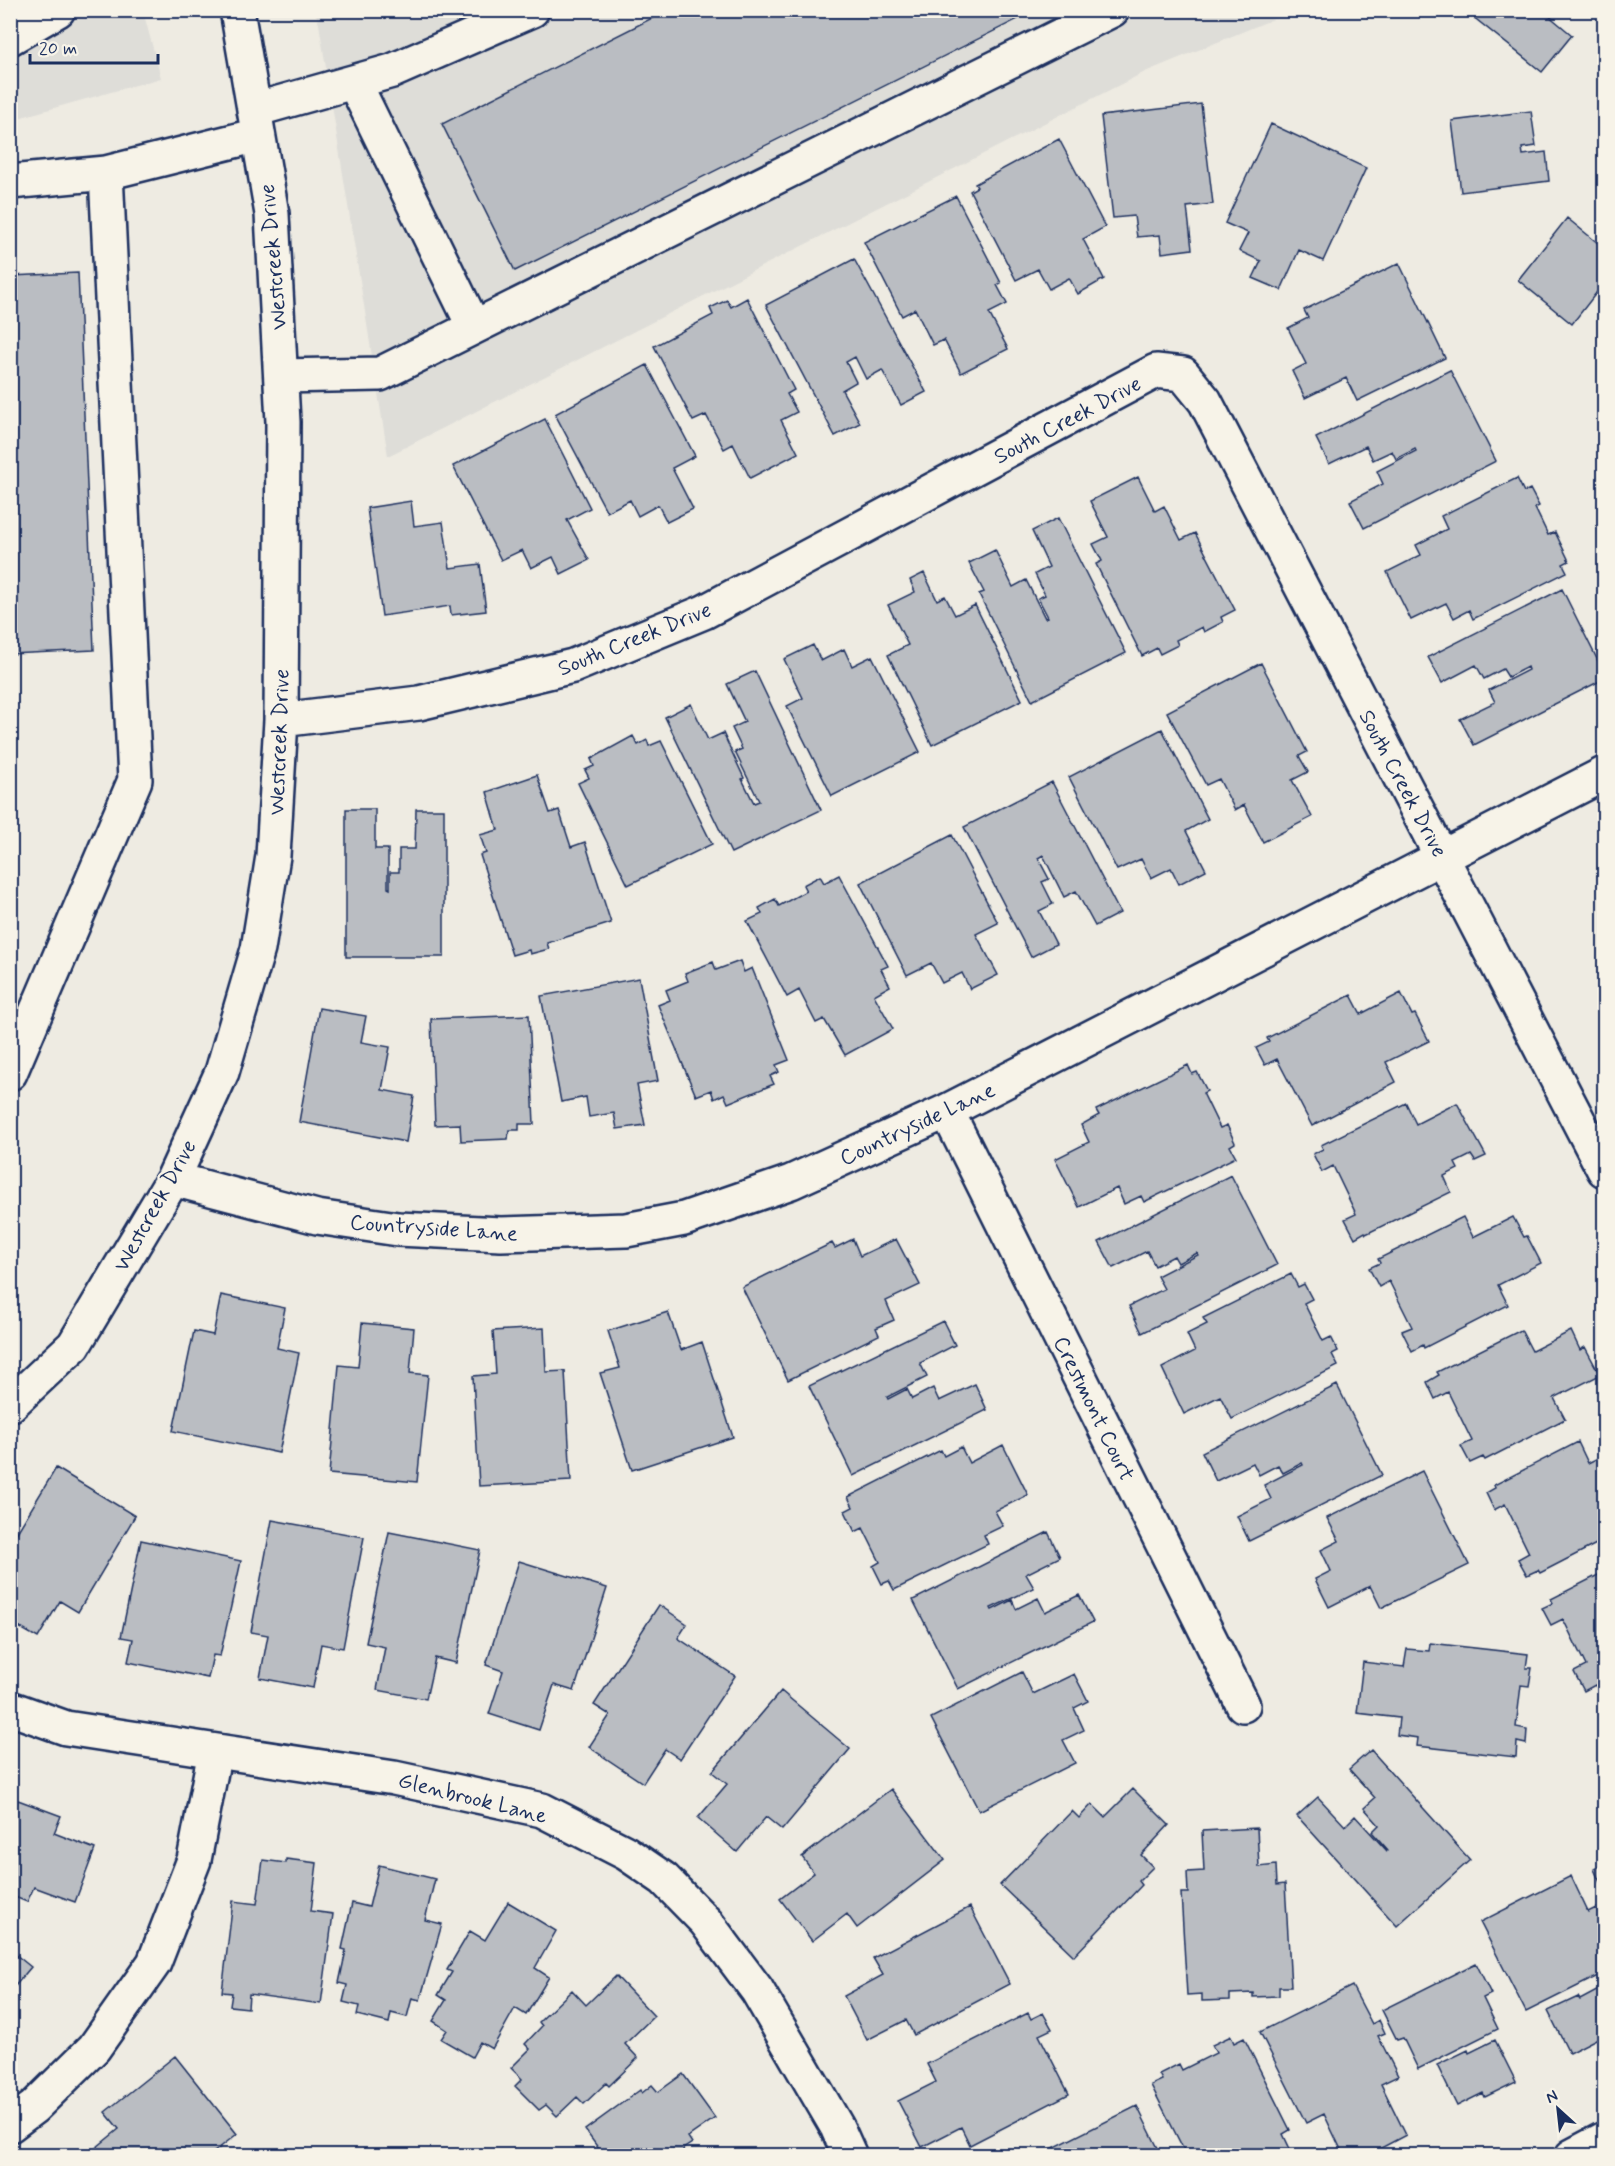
<svg xmlns="http://www.w3.org/2000/svg" width="1615" height="2166" viewBox="0 0 1615 2166" font-family="Mynerve,sans-serif">
<rect width="100%" height="100%" fill="#eeebe2"/>
<filter id="ink" filterUnits="userSpaceOnUse"><feTurbulence type="fractalNoise" baseFrequency=".0167" numOctaves="2"/><feDisplacementMap in="SourceGraphic" scale="12" xChannelSelector="R" yChannelSelector="G"/><feConvolveMatrix kernelMatrix="1 2 1 2 8 2 1 2 1" color-interpolation-filters="sRGB"/></filter>
<g filter="url(#ink)">
<!-- built -->
<path fill="#deddd8" d="M11,11h132l18,67 -150,42z
M315,11h978l-148,61 -757,384 -69,-432z"/>
<!-- building -->
<path fill="#babdc2" stroke="#1b2f5e" stroke-width="1.5" d="M668,10h368l-521,261 -73,-147z
M1469,10h73l30,25 -30,37 -75,-60z
M1201,104l12,100 -26,3 5,42 -30,4 -2,-18 -23,2 -3,-21 -21,2 -12,-102z
M1531,111l5,35 -14,2 1,7 23,-3 3,29 -88,11 -9,-71z
M1271,124l95,44 -43,93 -24,-11 -18,40 -28,-12 8,-17 -22,-10 9,-18 -23,-10z
M1059,139l46,88 -22,12 21,40 -26,15 -9,-16 -20,11 -11,-20 -22,11 -46,-89 7,-4 -2,-3z
M956,196l45,87 -4,2 10,19 -18,9 19,36 -47,24 -17,-33 -11,5 -18,-36 -13,7 -38,-74z
M1567,218l37,30v35l-32,41 -54,-44z
M854,259l72,133 -25,13 -19,-35 -16,9 -11,-22 -9,5 10,20 -14,8 18,33 -25,13 -69,-131z
M1399,263l46,95 -88,43 -11,-23 -41,20 -13,-27 14,-7 -18,-36 20,-10 -4,-8z
M78,273l16,377 -84,4v-378z
M747,298l47,92 -7,4 10,18 -16,8 17,33 -48,25 -17,-34 -9,5 -18,-34 -13,6 -39,-75 59,-31 -3,-7 17,-8 4,7z
M647,365l48,91 -23,12 21,41 -26,13 -9,-17 -20,11 -8,-16 -23,12 -52,-98z
M1450,370l46,91 -132,67 -14,-27 33,-17 -6,-13 39,-20 -1,-2 -19,10 -4,-8 -19,9 -7,-14 -37,18 -13,-26z
M545,419l45,89 -23,12 22,40 -28,14 -8,-17 -22,11 -9,-18 -21,10 -48,-94z
M1138,477l17,34 9,-5 17,34 14,-7 40,77 -14,7 2,5 -19,10 -2,-5 -26,13 2,5 -18,9 -3,-6 -15,8 -46,-92 6,-3 -9,-17 15,-7 -18,-36z
M1517,478l7,14 6,-3 9,17 -4,2 13,27 7,-3 14,29 -6,3 4,8 -94,47 -4,-9 -15,8 -8,-15 -35,17 -24,-48 34,-17 -5,-10 31,-16 -6,-13z
M411,501l3,25 29,-4 7,46 30,-4 6,47 -35,4 -1,-9 -68,10 -15,-108z
M1058,518l68,135 -94,48 -53,-107 5,-2 -15,-29 26,-13 18,37 13,-7 19,38 3,-1 -10,-19 7,-3 -10,-21 14,-7 -17,-36z
M924,573l13,27 8,-4 10,19 20,-10 47,95 -90,45 -44,-90 20,-10 -20,-40 27,-13 -5,-12z
M1562,589l42,84v6l-130,66 -14,-26 35,-17 -6,-12 39,-20 -1,-3 -19,10 -5,-8 -19,10 -8,-14 -34,18 -14,-26z
M813,645l8,16 23,-12 8,17 20,-10 48,96 -88,44 -45,-90 16,-8 -19,-39z
M1261,663l46,89 -8,4 9,16 -16,8 20,37 -49,25 -19,-37 -9,5 -16,-31 -13,6 -39,-73z
M755,671l66,139 -90,43 -66,-136 26,-13 17,36 15,-7 21,45 -2,1 12,24 5,-2 -24,-49 7,-3 -10,-21 13,-6 -18,-38z
M1162,729l46,90 -22,12 20,39 -27,14 -8,-16 -20,10 -10,-19 -24,11 -48,-93z
M633,736l5,9 9,-5 2,6 12,-5 51,103 -84,41 -50,-102 11,-5 -4,-8 9,-4 -3,-7z
M537,775l13,38 9,-3 12,37 14,-5 26,81 -64,20 2,6 -19,5 -1,-4 -17,5 -32,-100 6,-2 -6,-18 18,-5 -11,-38z
M1052,782l68,131 -25,13 -19,-35 -12,6 -21,-42 -5,3 11,21 -7,3 11,22 -14,7 17,33 -25,13 -67,-130z
M346,809h29v40h13v39l2,1v-17h9v-23h16l1,-40h28v148h-98z
M952,835l46,88 -22,11 22,41 -28,14 -8,-16 -20,10 -11,-20 -24,12 -47,-92z
M839,875l49,91 -7,3 9,17 -16,9 19,34 -48,26 -21,-36 -8,4 -17,-33 -12,7 -40,-76 15,-7 -3,-6 16,-9 4,7 27,-15 -3,-6 17,-9 4,7z
M740,961l4,11 8,-4 37,92 -13,5 3,7 -9,4 4,8 -46,19 -4,-9 -10,5 -3,-9 -15,6 -38,-91 12,-5 -4,-10 22,-9 -3,-8 28,-11 3,8z
M639,978l19,103 -21,4 8,40 -28,4 -3,-16 -25,4 -3,-20 -25,5 -20,-106z
M1401,993l11,22 3,-1 14,27 -43,21 10,20 -84,44 -35,-67 -12,6 -9,-17 13,-6 -2,-4 84,-43 10,19z
M319,1008l47,8 -5,26 29,5 -8,43 32,6 -8,46 -107,-20z
M529,1015l5,109h-15v6h-10l-1,9 -47,2 -1,-17 -25,1 -4,-106z
M1188,1065l4,9 5,-2 10,19 -4,2 17,35 7,-3 8,18 -5,3 6,11 -92,45 -3,-6 -17,8 -7,-16 -38,19 -24,-48 34,-17 -8,-17 18,-10 -3,-5z
M1406,1103l10,21 41,-21 29,53 -11,5 -4,-6 -16,8 3,6 -14,7 7,16 -85,42 -1,-2 -10,6 -10,-19 11,-5 -23,-48 -11,6 -9,-18 10,-5 -2,-4z
M1231,1175l46,90 -135,68 -13,-27 35,-17 -7,-13 41,-21 -1,-2 -19,10 -4,-7 -19,10 -8,-15 -34,17 -14,-26z
M1463,1217l10,20 40,-20 11,20 3,-1 14,27 -43,22 10,20 -84,43 -1,-3 -11,6 -10,-20 10,-4 -23,-46 -10,6 -10,-19 11,-5 -2,-4z
M853,1239l7,17 36,-17 24,46 -34,16 8,19 -18,8 3,7 -91,45 -46,-93 90,-44 3,5z
M1291,1274l7,13 6,-3 8,15 -8,4 19,38 8,-4 7,14 -6,3 6,12 -106,53 -12,-23 -36,18 -22,-46 33,-17 -8,-17 20,-10 -4,-6z
M221,1295l64,13 -8,40 22,5 -20,100 -106,-22 21,-100 19,4z
M668,1312l13,38 21,-8 31,95 -101,33 -32,-97 20,-5 -12,-37z
M943,1321l12,24 -35,18 7,14 -40,20 1,2 19,-10 5,10 21,-11 6,13 36,-17 12,26 -134,66 -44,-90z
M362,1323l52,5 -4,45 18,2 -11,107 -88,-8 10,-109 19,2z
M544,1328l2,44 19,-1 6,110 -92,5 -6,-110 23,-2 -3,-43z
M1521,1330l11,21 39,-20 9,19 5,-3 15,28 -46,23 11,21 -80,41 -2,-3 -13,6 -9,-17 11,-5 -24,-49 -13,7 -8,-17 12,-7 -2,-3z
M1337,1385l45,90 -133,66 -12,-25 34,-17 -7,-14 39,-20 -1,-2 -19,10 -5,-8 -19,10 -6,-12 -37,18 -14,-29z
M1578,1442l10,21 16,-8v85l-64,33 -2,-3 -11,5 -9,-16 11,-6 -24,-49 -11,6 -8,-17 9,-5 -1,-3z
M1003,1445l25,50 -33,16 8,15 -19,9 4,9 -94,46 -5,-9 -7,3 -9,-18 7,-4 -17,-34 -8,4 -10,-21 8,-4 -5,-10 93,-47 3,6 17,-9 8,16z
M56,1468l79,48 -57,96 -18,-11 -22,37 -28,-16v-42l4,-6 -4,-2v-28z
M1422,1471l47,94 -88,43 -11,-22 -41,21 -14,-28 16,-8 -10,-21 18,-9 -12,-23z
M272,1520l92,17 -21,111 -22,-4 -8,44 -53,-10 8,-43 -17,-3z
M389,1532l91,18 -24,113 -21,-5 -9,41 -49,-9 8,-43 -19,-4z
M1048,1532l12,25 -34,17 8,14 -43,20 1,2 20,-10 4,9 22,-11 7,14 34,-17 14,27 -135,67 -45,-89z
M141,1540l100,21 -21,95 -7,-1 -5,23 -80,-16 5,-23 -12,-2z
M519,1561l88,27 -33,103 -20,-6 -15,45 -50,-16 14,-43 -17,-6z
M1604,1572v113l-7,3 -2,-3 -11,6 -10,-19 12,-6 -23,-47 -12,6 -9,-17 11,-5 -2,-4z
M659,1605l28,19 -9,14 57,38 -55,83 -15,-10 -22,34 -54,-36 21,-32 -16,-10z
M1430,1643l98,11 -2,14h6l-3,18 -8,-1 -5,42 11,2 -1,15 -9,-2 -1,15 -99,-11 1,-8 -21,-3 2,-17 -42,-5 6,-51 41,5 3,-18 22,2z
M1022,1672l11,22 41,-20 14,27 -14,7 10,22 -21,10 12,23 -96,48 -48,-93z
M781,1691l69,58 -68,81 -16,-13 -29,35 -39,-34 29,-34 -15,-12z
M1371,1750l99,110 -73,66 -100,-110 21,-19 27,29 10,-10 32,35 1,-1 -16,-18 7,-7 -15,-17 11,-10 -26,-29z
M891,1789l54,71 -88,68 -10,-14 -35,27 -32,-42 34,-26 -12,-16z
M1133,1789l36,36 -28,30 12,12 -14,14 3,4 -68,71 -74,-71 72,-74 7,7 13,-14 13,13z
M18,1800l43,16 -7,17 41,16 -20,53 -41,-15 -7,15 -17,-7v-92l6,2z
M1257,1828l2,39 17,-2 1,20 8,-1 6,103h-12v9l-26,1v-4l-23,1v6l-28,1v-7l-15,1 -6,-102h7l-1,-21 17,-1 -2,-40z
M286,1859l31,4 -6,48 22,3 -12,90 -72,-10 -1,14 -18,-2 2,-13 -10,-1 11,-91 24,3 6,-44 23,3z
M1604,1864v27l-10,-22z
M379,1865l56,14 -10,41 17,4 -22,76 -8,-2 -5,19 -16,-4 -2,10 -32,-8 2,-9 -16,-4 4,-17 -8,-2 7,-33 -4,-1 10,-46 17,4z
M1571,1876l17,36 8,-4 8,16 -6,5 6,13v31l-78,39 -46,-90z
M508,1902l48,29 -21,37 14,9 -23,38 -11,-7 -23,41 -12,-7 -8,15 -31,-18 6,-9 -14,-9 13,-21 -8,-5 14,-23 -5,-2 23,-39 15,9z
M970,1907l40,77 -96,51 -8,-15 -39,20 -23,-44 39,-21 -10,-17z
M10,1950l21,17 -21,25z
M1476,1963l15,31 -8,4 15,31 -80,40 -15,-31 -6,2 -15,-30z
M616,1976l38,40 -29,28 13,14 -29,28 -3,-3 -22,21 -7,-7 -20,19 -11,-11 -7,5 -24,-24 7,-7 -11,-11 19,-19 -5,-5 17,-18 -3,-4 33,-32 14,15z
M1352,1986l20,38 7,-4 6,13 -7,3 20,40 -17,8 25,51 -40,21h-22l-20,-42 -18,9 -46,-91z
M1604,1987v48l-35,18 -21,-42 30,-14 2,3z
M1028,2013l3,6 12,-6 9,16 -13,6 30,59 -99,51 -9,-18 -39,20 -24,-46 38,-19 -9,-18z
M1231,2036l3,7 10,-5 46,92 -7,4 8,17 -9,5h-95l-36,-71 11,-5 -3,-6 20,-10 3,6 34,-17 -4,-8z
M1495,2040l21,42 -31,15 -2,-4 -26,13 -20,-41 31,-15 1,3z
M175,2056l62,78 -28,22h-123l33,-27 -14,-17z
M683,2074l32,44 -27,19 4,6 -9,6 1,3 -5,4h-75l-19,-26 55,-40 2,3 10,-8 6,7z
M1137,2106l25,50h-113l-2,-5z"/>
<g fill="none" stroke-linecap="round" stroke-linejoin="round">
<defs>
<path id="minor" d="M10,38l48,-28
M354,82l120,245
M254,110l138,-39 140,-61
M10,182l96,-9 152,-38
M281,376l99,-2 732,-364
M281,720l138,-17 154,-37 131,-54 452,-241 27,3 22,27 399,769
M10,1073l125,-293 -29,-607
M947,1111l296,594
M173,1179l144,38 81,12 103,5 125,-4 58,-11 107,-37 156,-71 657,-337
M10,1405l64,-60 99,-166 49,-107 36,-123 15,-93 8,-136 2,-298 -11,-208 -35,-204
M10,1708l56,20 328,50 148,32 84,43 38,26 42,43 51,68 80,137 13,29
M10,2125l24,-18 60,-59 60,-85 40,-103 21,-109
M1572,2156l32,-17"/>
</defs>
<!-- minor casing -->
<use href="#minor" stroke="#1b2f5e" stroke-width="38"/>
<!-- minor -->
<use href="#minor" stroke="#f7f3e8" stroke-width="33"/>
</g>
</g>
<g text-anchor="middle" stroke-width="4.5" stroke-linejoin="round" paint-order="stroke">
<!-- street labels -->
<g font-size="22" fill="#1b2f5e" stroke="#f7f3e8">
<text transform="translate(272 257) rotate(-95)" y="8">Westcreek Drive</text>
<text transform="translate(1067 419) rotate(-28)" y="8">South Creek Drive</text>
<text transform="translate(634 638) rotate(-22)" y="8">South Creek Drive</text>
<text transform="translate(278 742) rotate(-88)" y="8">Westcreek Drive</text>
<text transform="translate(1404 783) rotate(62)" y="8">South Creek Drive</text>
<text transform="translate(917 1123) rotate(-25)" y="8">Countryside Lane</text>
<text transform="translate(154 1205) rotate(-61)" y="8">Westcreek Drive</text>
<text transform="translate(434 1227) rotate(4)" y="8">Countryside Lane</text>
<text transform="translate(1095 1408) rotate(64)" y="8">Crestmont Court</text>
<text transform="translate(473 1797) rotate(14)" y="8">Glenbrook Lane</text>
</g>
</g>
<!-- margin -->
<rect width="1615" height="2166" fill="none" stroke="#f7f3e8" stroke-width="36"/>
<rect x="18" y="18" width="1579" height="2130" fill="none" stroke="#1b2f5e" stroke-width="2" filter="url(#ink)"/>
<!-- north arrow -->
<g transform="translate(1558 2109) rotate(333)" stroke="#f7f3e8" stroke-width="4.5" paint-order="stroke">
<path d="M0-4.5L10 22L0 15L-10 22Z" fill="#1b2f5e"/>
<text y="-9" font-size="16" font-weight="bold" text-anchor="middle" fill="#1b2f5e">N</text>
</g>
<!-- scale -->
<path d="M30 54v9h128v-9" fill="none" stroke="#1b2f5e" stroke-width="3"/>
<text x="39" y="54" font-size="18" fill="#1b2f5e" stroke="#f7f3e8" stroke-width="4.5" paint-order="stroke">20 m</text>
</svg>
